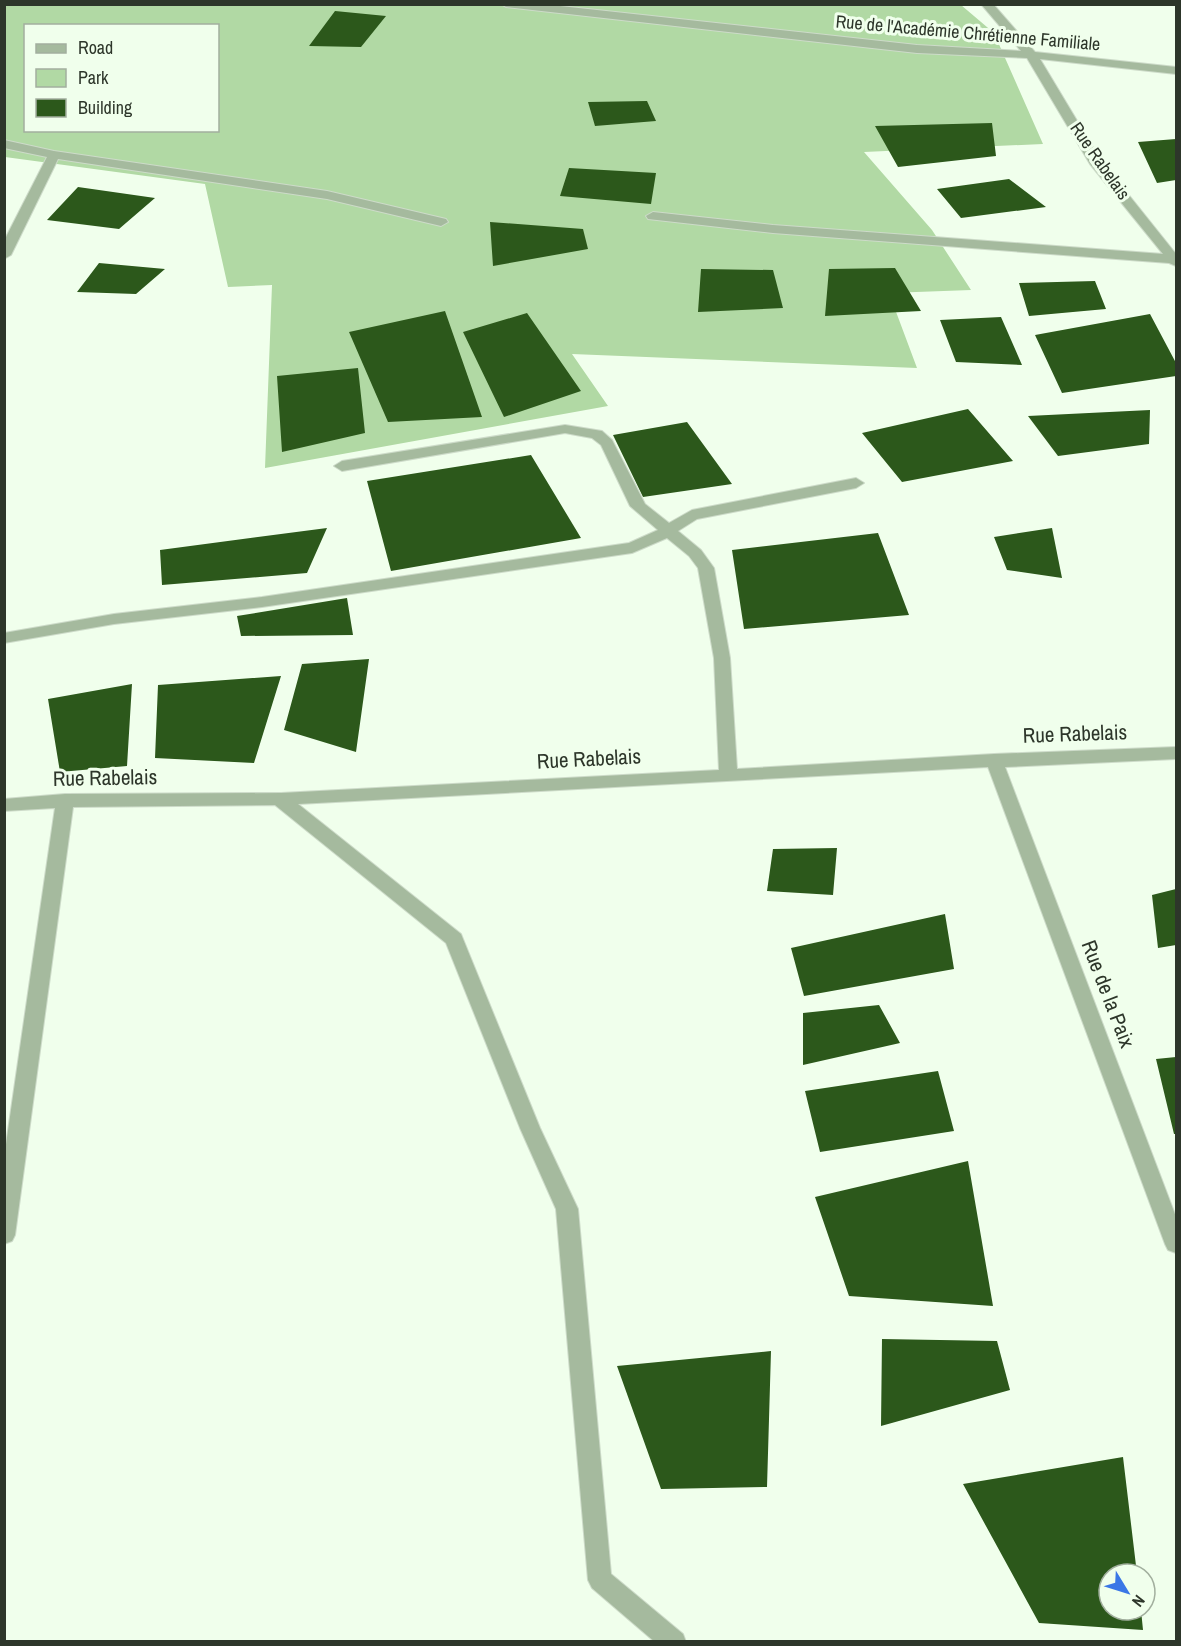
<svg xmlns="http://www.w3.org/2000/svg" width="1181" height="1646" viewBox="0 0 1181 1646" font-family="'Archivo Narrow',sans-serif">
<rect width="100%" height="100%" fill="#f0ffec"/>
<!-- green -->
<path fill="#b1d9a4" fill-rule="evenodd" d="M5,4l956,1 33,28 49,111 -179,8 68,78 39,60 -82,3 28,75 -345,-14 36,52 -343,62 7,-183 -44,2 -23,-103 -200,-27zM26,26h192v104h-192z"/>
<!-- building -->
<path fill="#2c581b" d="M335,11l51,5 -25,31 -52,-1z
M647,101l9,20 -61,5 -7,-24z
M992,123l4,33 -98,11 -23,-41z
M1176,139v41l-19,3 -19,-41z
M569,168l87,5 -5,31 -91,-8z
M1009,179l37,28 -85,11 -24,-29z
M78,187l77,11 -36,31 -72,-9z
M490,222l93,7 5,20 -95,17z
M99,263l66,6 -29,25 -59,-2z
M895,268l26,43 -96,5 4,-47z
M701,269l72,1 10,38 -85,4z
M1095,281l11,28 -77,7 -10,-33z
M445,311l37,106 -94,5 -39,-90z
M527,313l54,78 -77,26 -41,-85z
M1150,314l26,49v13l-114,17 -27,-58z
M1001,317l21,48 -66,-3 -16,-42z
M358,368l7,65 -83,19 -5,-76z
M968,409l45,52 -111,21 -40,-49z
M1150,410l-1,34 -91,12 -30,-40z
M687,422l45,62 -89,13 -30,-62z
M531,455l50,83 -190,33 -24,-90z
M327,528l-20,45 -145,12 -2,-35z
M1052,528l10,50 -55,-8 -13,-33z
M878,533l31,82 -165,14 -12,-79z
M347,598l6,37 -112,1 -4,-20z
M369,659l-13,93 -72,-22 18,-66z
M281,676l-27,87 -99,-5 3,-73z
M132,684l-5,82 -67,6 -12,-73z
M837,848l-4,47 -66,-4 6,-42z
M1176,889v56l-18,3 -6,-53z
M945,914l9,55 -150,27 -13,-48z
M879,1005l21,38 -97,22v-52z
M1176,1057v77h-2l-18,-75z
M938,1071l16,60 -134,21 -15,-61z
M968,1161l25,145 -144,-10 -34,-99z
M882,1339l115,2 13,49 -129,36z
M771,1351l-4,136 -106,2 -44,-123z
M1123,1457l14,117h-28v36h32l2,20 -104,-7 -76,-139z"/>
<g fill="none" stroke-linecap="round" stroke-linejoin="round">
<defs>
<path id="street" d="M501,4h41l375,41 104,6 -40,-47h12l42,48 141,15v7l-136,-15 60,100 76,95v12l-7,-3 -396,-30 -125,-14 -2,-3 7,-4 120,13 390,29 -73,-90 -63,-106 -110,-5 -411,-46z
M4,140l50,11 273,40 119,28 2,3 -7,4 -114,-27 -269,-40 -47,96 -7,4v-18l43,-84 -43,-9z
M565,425l37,6 10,9 33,64 24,19 23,-13 164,-32 8,5 -8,5 -159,31 -19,12 23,19 13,18 16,90 7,111 257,-15 182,-7v12l-171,8 171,450v36l-8,-3 -3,-6 -177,-477 -690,37 163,130 2,5 77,189 38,81 33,365 72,60 3,8h-31l-63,-54 -4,-8 -32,-371 -36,-81 -74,-185 -171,-138 -202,2 -58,428 -3,6 -8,3v-86l51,-350 -51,3v-12l61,-5 216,-1 438,-23 -5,-112 -16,-90 -9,-12 -22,-18 -35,15 -370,54 -148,17 -110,19v-10l110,-19 148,-17 367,-54 29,-13 -28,-24 -29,-61 -9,-7 -27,-5 -223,38 -8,-5 8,-5z"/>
</defs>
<!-- street casing -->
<use href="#street" stroke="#cddbc9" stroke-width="2"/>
<!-- street -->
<use href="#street" fill="#a5ba9e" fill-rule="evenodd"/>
</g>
<g text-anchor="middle" stroke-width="6" stroke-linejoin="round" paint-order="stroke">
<!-- far-street labels -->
<g font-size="18" fill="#2d362a" stroke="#f0ffec">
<text transform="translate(968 33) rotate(5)" y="6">Rue de l'Académie Chrétienne Familiale</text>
<text transform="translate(1100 161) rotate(55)" y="6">Rue Rabelais</text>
</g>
<!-- street labels -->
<g font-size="21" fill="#2d362a" stroke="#f0ffec">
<text transform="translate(1075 734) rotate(-2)" y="7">Rue Rabelais</text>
<text transform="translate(589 759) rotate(-3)" y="7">Rue Rabelais</text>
<text transform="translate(105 778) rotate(-1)" y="7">Rue Rabelais</text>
<text transform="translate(1108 994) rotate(69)" y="7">Rue de la Paix</text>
</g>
</g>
<!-- border -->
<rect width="1181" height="1646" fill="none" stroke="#2d362a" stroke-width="12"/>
<!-- legend -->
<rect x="24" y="24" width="195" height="108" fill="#f0ffec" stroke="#a2af9e" stroke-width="1.5"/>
<rect x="36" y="44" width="30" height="9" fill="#a5ba9e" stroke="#a2af9e" stroke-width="1.5"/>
<text x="78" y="54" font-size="18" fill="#2d362a">Road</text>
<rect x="36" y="69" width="30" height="18" fill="#b1d9a4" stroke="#a2af9e" stroke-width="1.5"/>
<text x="78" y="84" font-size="18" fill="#2d362a">Park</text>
<rect x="36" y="99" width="30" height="18" fill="#2c581b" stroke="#a2af9e" stroke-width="1.5"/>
<text x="78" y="114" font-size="18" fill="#2d362a">Building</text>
<!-- north arrow -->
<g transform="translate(1127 1592) rotate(128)"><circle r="28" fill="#f0ffec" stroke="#a2af9e" stroke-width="1.5"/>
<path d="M0-4.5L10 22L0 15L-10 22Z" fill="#3a77e6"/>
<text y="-9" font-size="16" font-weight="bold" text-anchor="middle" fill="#2d362a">N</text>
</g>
</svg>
